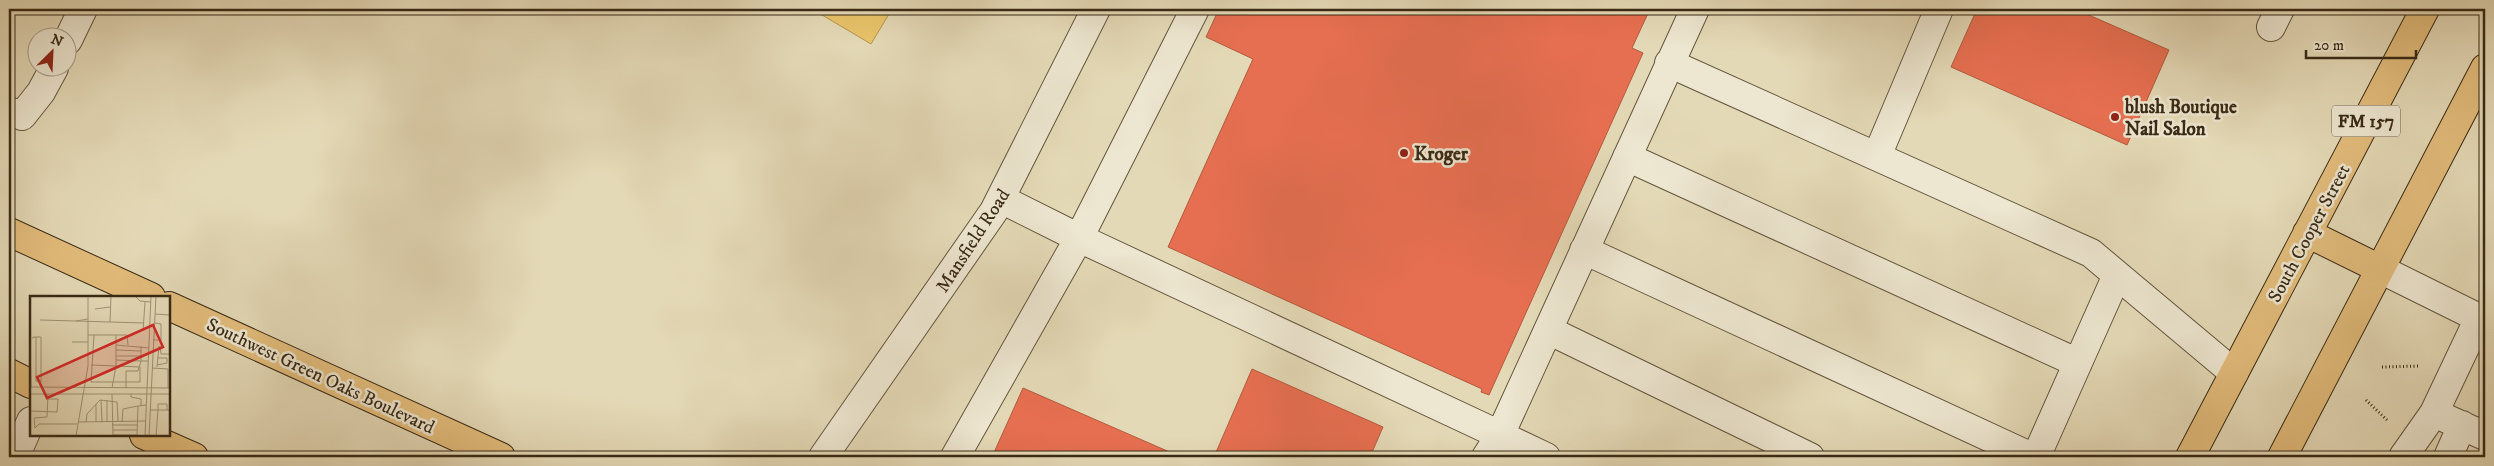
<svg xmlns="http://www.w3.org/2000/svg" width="2494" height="466" viewBox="0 0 2494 466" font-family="'IM FELL DW Pica',serif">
<rect width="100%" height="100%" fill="#e4d9b6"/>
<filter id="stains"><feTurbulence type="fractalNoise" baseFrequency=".004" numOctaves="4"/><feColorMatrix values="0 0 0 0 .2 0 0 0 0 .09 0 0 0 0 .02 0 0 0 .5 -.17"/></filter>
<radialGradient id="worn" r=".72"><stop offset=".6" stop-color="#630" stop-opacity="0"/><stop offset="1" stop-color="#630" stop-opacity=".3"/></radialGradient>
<!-- homes -->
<path fill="#e9c46a" stroke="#b49650" d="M812,9h80l-21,35z"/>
<!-- shops -->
<path fill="#e76f51" stroke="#b35a3f" d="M1219,9h431l-18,39 11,5 -154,342 -8,-3 1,-3 -314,-142 85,-188 -47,-22z
M1977,9h98l94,41 -42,95 -176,-78z
M1252,369l131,58 -13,30h-156z
M1023,388l158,69h-189z"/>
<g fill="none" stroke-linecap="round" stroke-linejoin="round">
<defs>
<path id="minor" d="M2271,27l9,-18
M68,40l15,-31
M1669,63l422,190 143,120
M9,111l13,5 19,-24 13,-24
M1877,156l62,-147
M1627,157l451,206
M1001,199l78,39 421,197 -14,22
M1584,250l448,207
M2380,269l105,52
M2479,318l-45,95 51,23
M1548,330l262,127
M15,457l16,-36
M823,457l171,-246 102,-202
M955,457l124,-219 116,-229
M1546,457l-46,-22 195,-426
M2036,457l81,-182
M2403,457l31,-44
M2448,457l14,-32"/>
<path id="major" d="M9,232l142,65
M2307,233l73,36
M169,306l332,151
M9,373l22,11
M144,435l50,22
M2190,457l235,-448
M2282,457l203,-389"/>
</defs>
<!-- minor casing -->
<use href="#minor" stroke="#64563d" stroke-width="30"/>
<!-- major casing -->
<use href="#major" stroke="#392a15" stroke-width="30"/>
<!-- path -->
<path stroke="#392a15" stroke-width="3" stroke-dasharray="1 2.5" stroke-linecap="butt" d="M2382,367l38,-1
M2366,400l22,21"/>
<!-- minor -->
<use href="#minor" stroke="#ede6d0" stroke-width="28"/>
<!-- major -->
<use href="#major" stroke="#e2bc7b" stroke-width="28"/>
</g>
<!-- markers -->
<g fill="#8f2418" stroke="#ede6d0" stroke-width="2">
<circle cx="2115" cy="117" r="5"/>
<circle cx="1404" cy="153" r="5"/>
</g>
<g text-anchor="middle" stroke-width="5" stroke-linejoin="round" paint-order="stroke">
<!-- shield labels -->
<rect fill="#ede6d0" stroke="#6f624d" stroke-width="1" x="2332" y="105.5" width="68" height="31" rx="4"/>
<g font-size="18" font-weight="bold" fill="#392a15">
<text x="2366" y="127">FM 157</text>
</g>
<!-- poi labels -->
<g font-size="19" font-weight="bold" fill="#392a15" stroke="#ede6d0" text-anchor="start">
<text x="2125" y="113">blush Boutique<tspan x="2125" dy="22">Nail Salon</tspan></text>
<text x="1414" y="160">Kroger</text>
</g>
<!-- street labels -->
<g font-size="19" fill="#392a15" stroke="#ede6d0">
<text transform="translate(2308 233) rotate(-62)" y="7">South Cooper Street</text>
<text transform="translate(972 240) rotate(-57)" y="7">Mansfield Road</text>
<text transform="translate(321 375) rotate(25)" y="7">Southwest Green Oaks Boulevard</text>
</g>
</g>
<!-- overview -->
<g transform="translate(30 296)">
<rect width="140" height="140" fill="#e4d9b6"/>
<path fill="none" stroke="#a09376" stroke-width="1" d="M105,0l5,5 11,1M65,13l15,-2M125,18l15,1M58,23l-12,2 68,2M10,24l36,1M80,26l1,-26M113,35l2,-29M58,39h28v31l24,1v15h-49l3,-47M86,39h11l1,10M0,41l1,50M2,42l2,-1h7v45l-5,-1v-44M123,44h8v-16l-6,-1M42,46h16M86,49l33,3M130,50l1,8h9M86,54l25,1M86,60h25M86,64l25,1v-15M61,69l25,1 -4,22M127,69l10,-2v-5h-10M127,71l2,-21M122,72l16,1v19M0,91l140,1M96,92v-17h12l3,-10h7M0,98h140M18,98l-1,23 -13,1 1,10 4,-4h38M82,98l1,42M101,98v3l10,2v6M71,104l1,22M77,104v22M120,114h8l-2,26M137,114v-6h-9v6h12M0,115l27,1 1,-13h-10M48,126l67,-1M56,126l1,-8 13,-14 17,2 1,19M66,126v-18M92,126l1,-13 15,-3M82,129h25M83,134h24M83,139h24M46,140l12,-70v-70M107,140l1,-30 8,-1M115,140l6,-140M119,140l7,-140"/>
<path fill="#d62828" fill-opacity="0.15" stroke="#d62828" stroke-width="2.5" d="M123,29l10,22 -116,51 -10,-21z"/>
<rect width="140" height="140" fill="none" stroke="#392a15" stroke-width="2.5"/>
</g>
<!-- margin -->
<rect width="2494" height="466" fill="none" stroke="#e4d9b6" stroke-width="30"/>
<rect x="10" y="10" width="2474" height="446" fill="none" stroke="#392a15" stroke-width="2.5"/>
<rect x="15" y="15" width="2464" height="436" fill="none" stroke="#392a15"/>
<!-- north arrow -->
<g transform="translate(52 52) rotate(24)"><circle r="24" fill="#ede6d0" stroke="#a59b85"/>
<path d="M0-4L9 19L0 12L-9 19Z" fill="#8f2418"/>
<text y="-8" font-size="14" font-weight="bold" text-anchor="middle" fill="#392a15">N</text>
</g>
<!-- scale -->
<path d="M2306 50v8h110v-8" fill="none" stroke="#392a15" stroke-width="2.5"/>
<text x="2314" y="50" font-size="15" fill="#392a15" stroke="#ede6d0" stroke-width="4" paint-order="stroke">20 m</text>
<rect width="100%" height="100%" filter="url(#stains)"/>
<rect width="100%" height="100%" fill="url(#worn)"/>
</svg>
